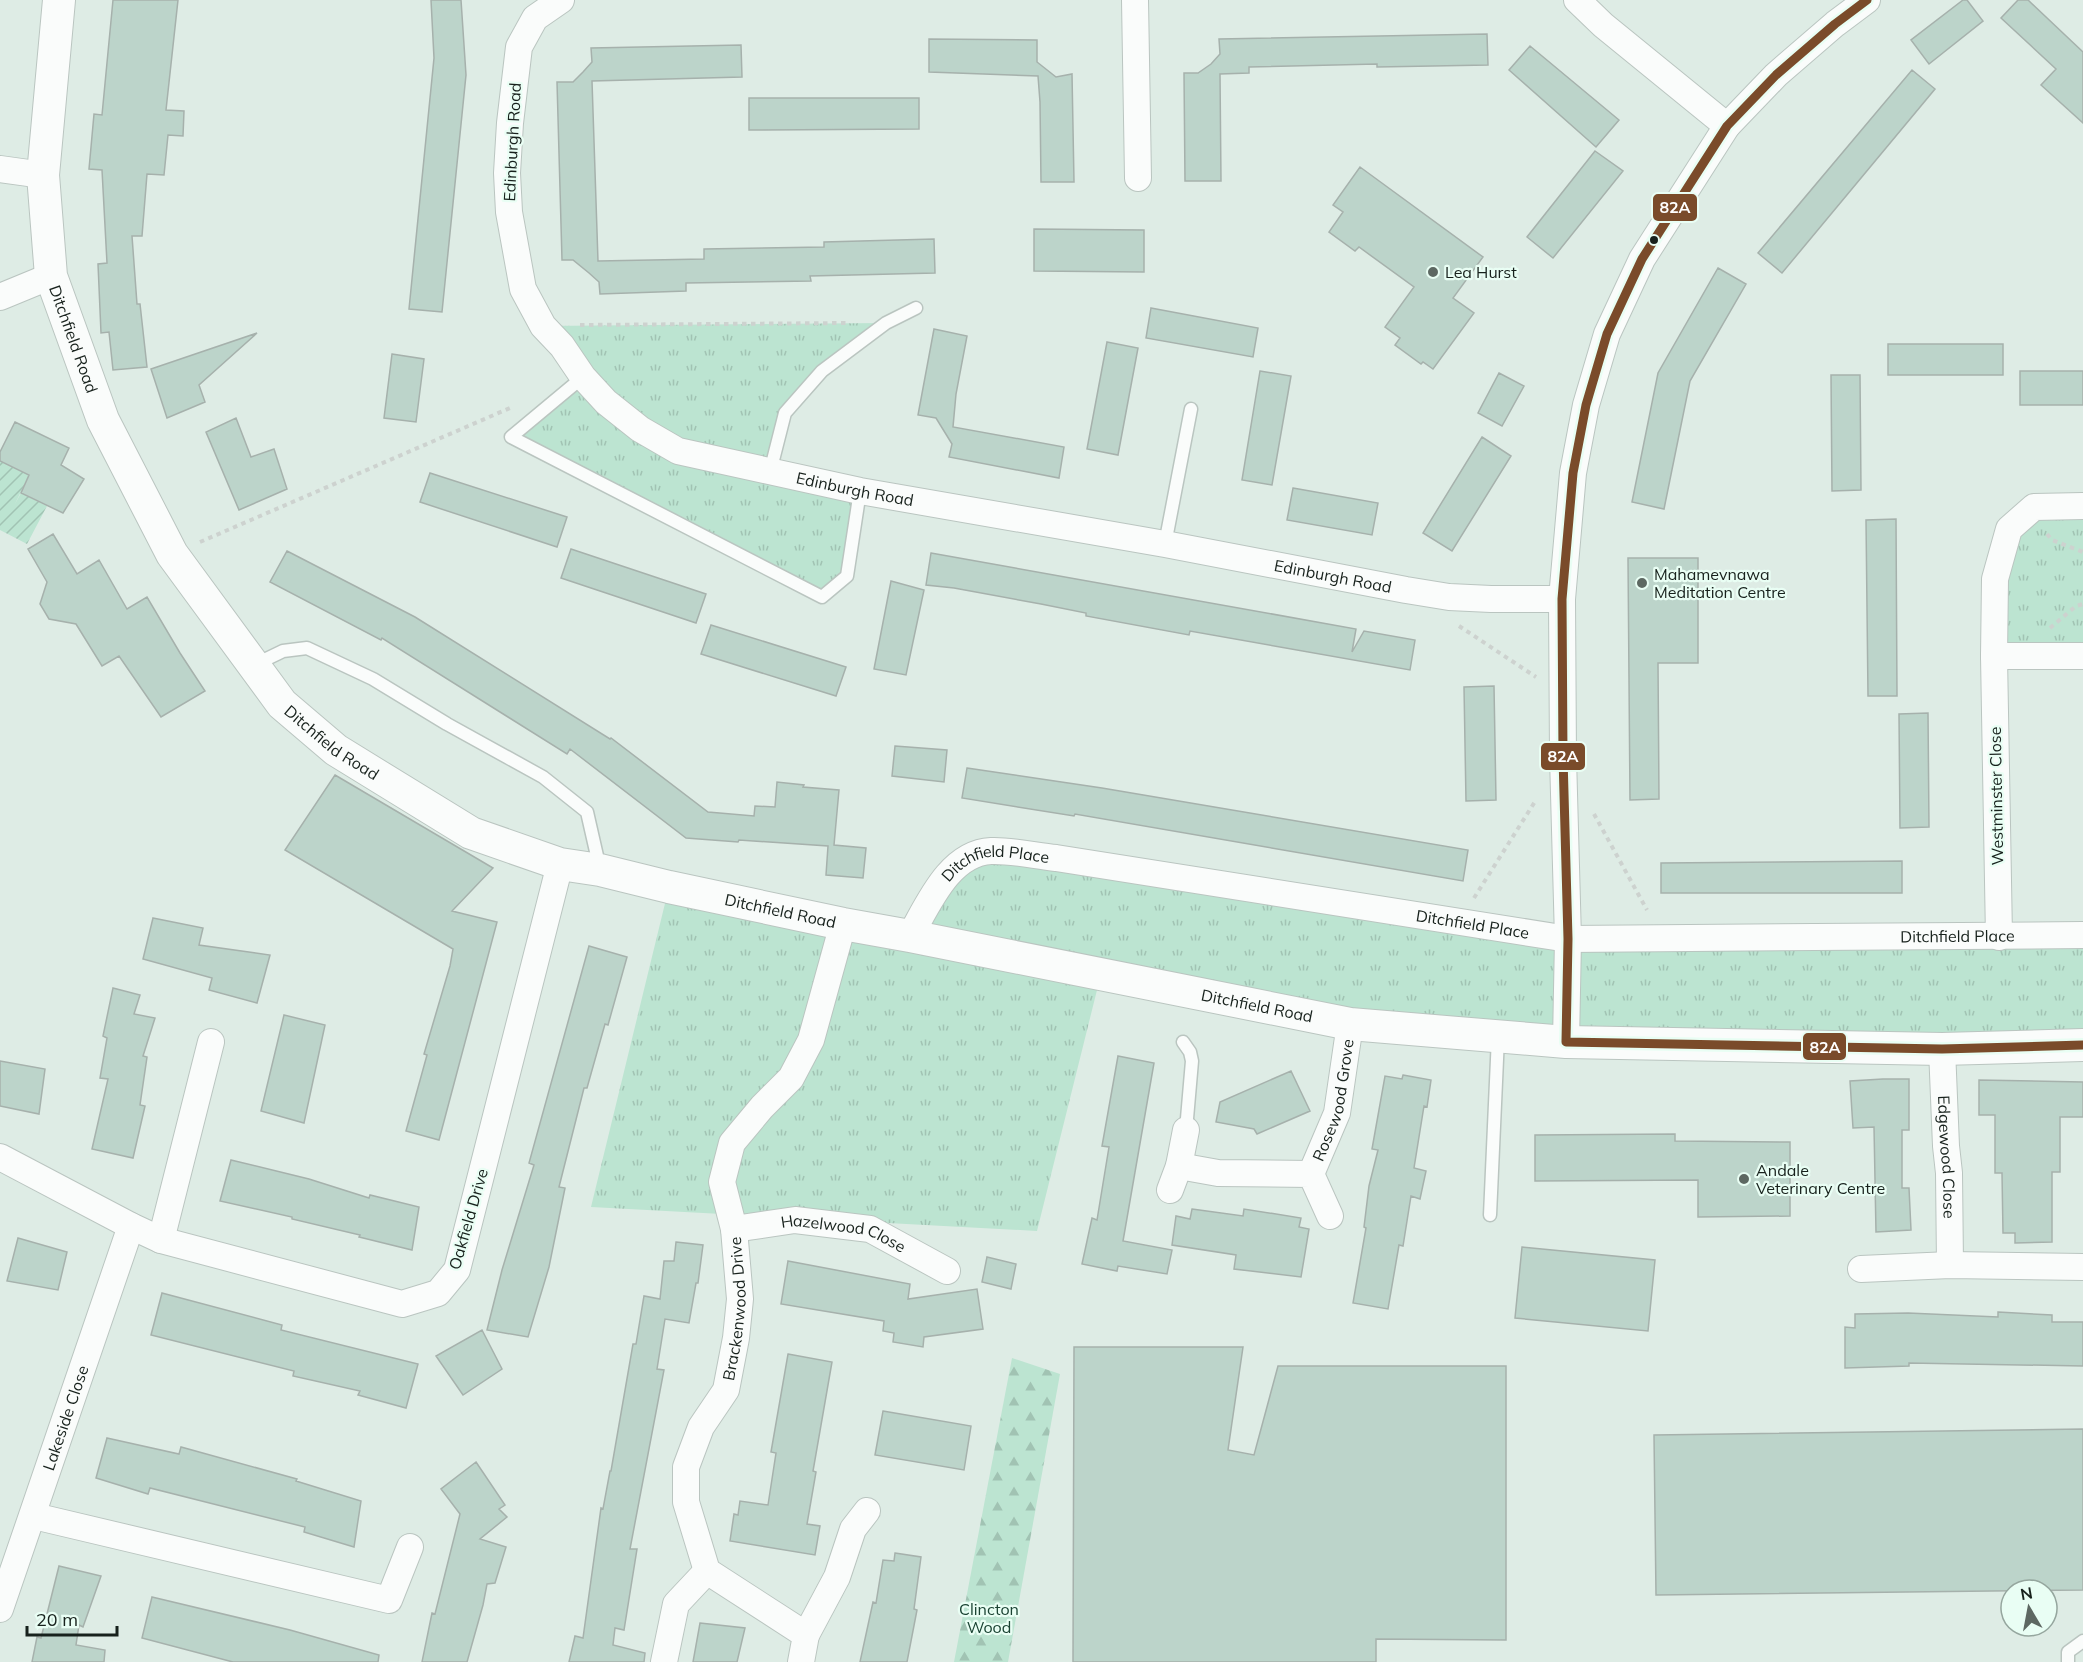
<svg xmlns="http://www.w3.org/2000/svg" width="2083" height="1662" viewBox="0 0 2083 1662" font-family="Mulish,sans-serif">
<defs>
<pattern id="grass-tufts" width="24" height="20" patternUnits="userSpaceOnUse" patternTransform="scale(1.5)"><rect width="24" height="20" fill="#bce4d1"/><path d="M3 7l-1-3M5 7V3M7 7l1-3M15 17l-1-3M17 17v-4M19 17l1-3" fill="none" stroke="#a1c3b3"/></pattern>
<pattern id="forest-firs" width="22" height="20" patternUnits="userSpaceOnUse" patternTransform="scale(1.5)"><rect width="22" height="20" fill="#bce4d1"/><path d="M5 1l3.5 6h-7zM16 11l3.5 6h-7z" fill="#a1c3b3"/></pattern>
<pattern id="garden-furrows" width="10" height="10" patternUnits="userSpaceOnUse" patternTransform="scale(1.5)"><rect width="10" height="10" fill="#bce4d1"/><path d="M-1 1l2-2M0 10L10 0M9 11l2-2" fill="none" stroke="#a1c3b3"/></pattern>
</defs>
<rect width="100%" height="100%" fill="#deece5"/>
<!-- grass -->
<path fill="url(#grass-tufts)" d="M886,323l-64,48 -36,42 -15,59 89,19 -13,85 -25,21 -311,-160 72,-60 -40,-51z
M2083,506v150h-89l15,-127z
M1056,858l512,81 515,-9v110l-517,2 -465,-68 -64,257 -446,-24 78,-320 241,48 53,-76z"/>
<!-- forest -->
<path fill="url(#forest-firs)" d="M1012,1358l48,16 -52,288h-54z"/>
<!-- garden -->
<path fill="url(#garden-furrows)" d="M0,461l29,14 -14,29 6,-11 26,13 -20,38 -27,-14z"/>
<!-- building -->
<path fill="#bcd4ca" stroke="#a6b1ac" stroke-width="1.5" d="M113,0h65l-12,110 18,1 -1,25 -15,-1 -4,40 -17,-1 -5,62h-10l5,68h3l7,63 -34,3 -4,-38 -8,1 -3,-69 9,-1 -5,-93 -13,-1 5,-55 8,1z
M431,0h30l5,75 -24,237 -33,-3 25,-251z
M1963,0h4l16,21 -54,43 -18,-24z
M2018,0h10l55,52v71l-42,-38 15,-16 -55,-51z
M1487,34l1,31 -111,2v-3l-128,3v6l-29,1 1,107h-36l-1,-108h14l13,-9 9,-10 -1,-15z
M929,39l108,1v22l19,15 16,-3 2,108h-33l-1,-80 -2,-26 -109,-4z
M741,45l1,32 -150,4 6,180 106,-2v-10l120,-2v-5l110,-3 1,34 -125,3 1,5 -125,2v8l-86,3 -1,-12 -10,-9 -16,-13h-11l-5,-178h16l10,-10 9,-10 -1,-14z
M1530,46l89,74 -23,27 -87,-77z
M1912,70l23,19 -153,184 -24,-20z
M749,98h170v31l-170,1z
M1595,151l28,20 -70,87 -26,-21z
M1360,167l123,90 -30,41 21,15 -41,56 -10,-7 -2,2 -26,-19 5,-7 -15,-11 29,-40 -55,-40 -4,4 -26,-19 14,-20 -10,-7z
M1034,229l110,1v42l-110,-1z
M1718,268l28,16 -56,97 -26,128 -32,-7 26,-129z
M1151,308l107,20 -5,29 -107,-19z
M934,329l33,7 -11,58 -3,33 111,20 -5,31 -110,-21 3,-13 -16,-26 -18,-3z
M257,333l-58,52 6,17 -38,16 -16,-49z
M1107,342l31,6 -20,107 -31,-6z
M1888,344h115v31h-115z
M392,354l32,5 -8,63 -32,-4z
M1260,371l31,5 -19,109 -30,-5z
M2020,371h63v34h-63z
M1499,373l25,13 -22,40 -24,-13z
M1831,375h29l1,115 -29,1z
M236,418l15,39 23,-8 13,40 -48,21 -33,-78z
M15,422l54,26 -8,17 23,14 -21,34 -42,-20 8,-18 -29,-14v-9z
M1482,437l29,19 -59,95 -29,-18z
M430,473l137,44 -10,30 -137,-45z
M1293,488l85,15 -6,32 -85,-15z
M1896,519l1,177h-29l-2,-176z
M53,534l24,40 22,-14 28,49 20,-12 33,56 25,38 -44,26 -42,-61 -17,10 -26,-42 -27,-5 -9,-15 7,-22 -19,-33z
M571,549l135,45 -10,29 -135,-45z
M287,551l128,66 195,122 1,-1 97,74 46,4 1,-10 20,1 2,-25 27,3 -1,2 36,3 -5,55 32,3 -3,30 -37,-3 2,-29 -89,-6 -1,2 -52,-4 -116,-89 -3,5 -185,-116 -1,2 -111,-58z
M931,553l425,76 -4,23 12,-21 51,9 -5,30 -220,-39 -1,4 -103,-19v-3l-45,-9 -87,-16 -28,-3z
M1628,558h70v105h-40l1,136 -29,1z
M891,581l33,9 -18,85 -32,-6z
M711,625l135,42 -10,29 -135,-42z
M1494,686l2,114 -30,1 -2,-114z
M1928,713l1,114 -29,1 -1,-114z
M895,746l52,4 -3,32 -52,-6z
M967,768l135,20 366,62 -5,31 -388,-67 -1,2 -112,-18z
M335,775l158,93 -41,43 45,11 -58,218 -33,-9 21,-76 -3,-1 26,-88 3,-17 -168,-99z
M1902,861v32h-241v-30z
M153,918l50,10 -4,17 71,10 -13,48 -48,-13 3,-12 -69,-19z
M589,946l38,11 -19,68 -3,-1 -18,64h-3l-25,99 6,1 -16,79 -21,70 -41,-7 15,-60 32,-105 -5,-2z
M113,988l27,7 -6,19 21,4 -12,38 4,1 -7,48 5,1 -12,52 -41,-9 16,-70 -8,-1 7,-40 -4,-2z
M284,1015l41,10 -21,98 -43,-12z
M1118,1056l36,7 -31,178 49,9 -5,24 -49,-8 -1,5 -35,-7 10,-46 5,2 12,-73 -7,-1z
M0,1061l45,8 -6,45 -39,-8z
M1291,1071l19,40 -53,23 -3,-5 -38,-7 4,-20z
M1403,1075l28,5 -4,27 -3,-1 -10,62 12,3 -6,28 -9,-3 -8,50 -4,-1 -11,64 -35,-6 13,-75 -2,-1 5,-41 9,-36 -6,-1 13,-73 17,3z
M1883,1079h26v51h-7v58h7l2,42 -35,2 -2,-105 -21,1 -3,-47z
M1979,1080l104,2v35h-23v55h-8v70l-37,1v-10h-12l-1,-60h-7v-58h-16z
M1675,1134v7l115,1v74l-92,1v-37l-163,1v-46z
M231,1160l78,19 60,19 1,-3 49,12 -7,43 -53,-13 1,-2 -68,-16v-2l-72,-16z
M1192,1209l51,7 1,-7 57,9 -2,9 10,2 -8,48 -67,-8 2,-14 -64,-10 4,-29 14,3z
M18,1238l49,14 -9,38 -51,-9z
M676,1242l27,3 -5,38h-2l-7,40 -24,-4 -8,50 7,1 -34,179h7l-13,81 -9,-2 -2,17 32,8 -1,9h-75l6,-26 8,2 18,-130 2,1 7,-38h1l22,-127h3l8,-48 16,3 4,-38h10z
M1522,1247l133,13 -7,71 -133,-13z
M987,1257l29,7 -5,25 -29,-7z
M788,1261l122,23 -2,15 69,-10 6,40 -59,8 -1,10 -30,-5 1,-9 -11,-2 1,-10 -103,-17z
M162,1293l120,32 -1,5 137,34 -12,44 -48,-13 2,-4 -67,-15 1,-5 -143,-36z
M1998,1312l54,3v7h31v44l-174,-3v3l-64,2v-41l10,1v-14l53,-1 90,4z
M482,1330l20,39 -39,26 -27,-39z
M1074,1347h169l-15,103 26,5 24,-89h228v274l-130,-1v23h-303z
M788,1354l44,8 -19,109 3,1 -9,52 13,2 -5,29 -85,-14 4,-27 4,1 2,-14 28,4 8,-52 -5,-1z
M883,1411l88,15 -7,44 -89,-15z
M2083,1429v161l-427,5 -2,-160z
M107,1438l72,16 2,-7 116,32 -1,2 65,20 -7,46 -50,-15 1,-5 -155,-39 -2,6 -52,-16z
M476,1462l29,43 -6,4 8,8 -27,22 26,8 -11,36 -8,1 -4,21 -16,57h-45l10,-49 3,1 25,-100 -19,-25z
M895,1553l26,4 -7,52 3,1 -10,52h-47l13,-60 3,1 7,-43 11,1z
M59,1566l42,10 -18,51 -4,-2 -3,20 29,5 -1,12h-72l5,-25 4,1z
M152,1597l138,33 89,25 -1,7h-145l-91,-24z
M700,1623l45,5 -8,34h-44z"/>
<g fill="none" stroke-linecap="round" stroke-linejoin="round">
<defs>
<path id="service" d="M583,377l-72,60 311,160 25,-21 13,-85
M770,472l15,-59 37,-42 64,-48 30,-15
M1165,544l26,-135
M254,665l29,-14 24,-3 66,31 74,45 96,53 44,35 13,57
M1183,1042l7,10 2,9 -6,69
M1490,1215l8,-178
M2068,1662v-10l15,-11"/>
<g id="minor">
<path id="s1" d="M561,0l-26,18 -16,29 -9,76 -3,50 2,39 14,77 20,37 19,20 21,31 23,25 34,27 38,22 182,40 305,53 241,46 43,7 42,2h71"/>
<path d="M1135,0l3,178"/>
<path d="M1577,0l26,25 124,101"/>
<path d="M0,169l43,6"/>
<path d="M0,297l51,-21"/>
<path d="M1994,656h89"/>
<path id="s2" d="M910,936c18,-31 39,-83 81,-85 19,-1 45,5 65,7l512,81 515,-4"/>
<path d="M1999,937l-5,-281 1,-77 14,-50 25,-22 49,-1"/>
<path d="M1566,1042l2,-103 -5,-182 -1,-158 11,-126 13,-68 21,-71 35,-75 85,-133 49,-51 59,-51 32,-24"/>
<path id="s3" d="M1942,1049l4,97 3,27 1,92"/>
<path d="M0,1157l131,69 30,14 241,64 36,-11 19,-23 103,-406"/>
<path d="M1179,1166l39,7 93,1 19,42"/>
<path id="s4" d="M1311,1174l26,-61 13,-89"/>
<path d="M1170,1190l9,-24 7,-36"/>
<path id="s5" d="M734,1229l61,-9 75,9 77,42"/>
<path d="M161,1240l50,-198"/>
<path d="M1861,1269l89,-4 133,2"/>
<path d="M34,1516l355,84 21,-53"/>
<path id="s6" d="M0,1609l131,-383"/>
<path d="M806,1635l31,-58 16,-48 14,-18"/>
<path d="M664,1662l12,-58 31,-33"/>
<path id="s7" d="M801,1662l5,-27 -99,-64 -21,-69v-35l15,-40 25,-37 10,-52 4,-39 -6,-70 -12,-47 10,-39 30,-36 29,-29 20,-38 32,-116"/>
</g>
<g id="tertiary">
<path id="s8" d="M59,0l-16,175 8,101 52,144 69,134 110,150 54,46 135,83 89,31 40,6 69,17 174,37 67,12 440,88 216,18 376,7 141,-4"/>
</g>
</defs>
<!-- service casing -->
<use href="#service" stroke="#bac5c0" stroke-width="15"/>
<!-- minor casing -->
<use href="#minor" stroke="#bac5c0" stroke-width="28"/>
<!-- tertiary casing -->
<use href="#tertiary" stroke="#bac5c0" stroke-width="34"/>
<!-- path -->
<path stroke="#cdd2cf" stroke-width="4" stroke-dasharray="4.5 4.5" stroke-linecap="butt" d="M580,325l268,-2
M2047,534l5,6 31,12
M200,542l310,-134
M1459,626l77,51
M2050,628l26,-22 7,-2
M1594,814l53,96
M1474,898l62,-98"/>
<!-- service -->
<use href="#service" stroke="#fafcfb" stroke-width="12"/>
<!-- minor -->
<use href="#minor" stroke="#fafcfb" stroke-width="26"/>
<!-- tertiary -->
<use href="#tertiary" stroke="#fafcfb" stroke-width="32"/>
<defs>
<path id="bus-1" d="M1566,1042l2,-103 -5,-182 -1,-158 11,-126 13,-68 21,-71 35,-75 85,-133 49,-51 59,-51 32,-24
M1566,1042l376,7 141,-4"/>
</defs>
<!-- bus-1 casing -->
<use href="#bus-1" stroke="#e9fef4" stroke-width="14"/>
<!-- bus-1 -->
<use href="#bus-1" stroke="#7a4b2a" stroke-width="9"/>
</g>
<!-- markers -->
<circle fill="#17211c" stroke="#e9fef4" stroke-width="2" cx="1654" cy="240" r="5"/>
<g fill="#5d6862" stroke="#e9fef4" stroke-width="2">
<circle cx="1433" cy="272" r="6"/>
<circle cx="1642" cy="583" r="6"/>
<circle cx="1744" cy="1179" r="6"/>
</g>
<g text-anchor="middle" stroke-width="4.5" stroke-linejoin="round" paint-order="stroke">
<!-- street labels -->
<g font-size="16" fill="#17211c" stroke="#e9fef4">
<text transform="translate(512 142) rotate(-87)" y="6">Edinburgh Road</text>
<text dy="6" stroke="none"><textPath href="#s8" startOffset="344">Ditchfield Road</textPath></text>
<text dy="6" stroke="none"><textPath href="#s1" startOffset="718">Edinburgh Road</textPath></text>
<text dy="6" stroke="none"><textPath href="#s1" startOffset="1204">Edinburgh Road</textPath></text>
<text dy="6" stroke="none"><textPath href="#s8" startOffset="830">Ditchfield Road</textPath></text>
<text transform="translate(1996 796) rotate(-91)" y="6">Westminster Close</text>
<text dy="6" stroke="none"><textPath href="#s2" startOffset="124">Ditchfield Place</textPath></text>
<text dy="6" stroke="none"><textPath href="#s8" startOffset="1316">Ditchfield Road</textPath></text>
<text dy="6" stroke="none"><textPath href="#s2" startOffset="610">Ditchfield Place</textPath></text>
<text dy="6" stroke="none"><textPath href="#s2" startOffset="1096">Ditchfield Place</textPath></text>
<text dy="6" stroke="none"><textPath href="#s8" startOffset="1802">Ditchfield Road</textPath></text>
<text dy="6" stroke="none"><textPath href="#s4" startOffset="78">Rosewood Grove</textPath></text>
<text dy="6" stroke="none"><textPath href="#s3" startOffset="108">Edgewood Close</textPath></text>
<text transform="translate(468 1219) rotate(-74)" y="6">Oakfield Drive</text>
<text dy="6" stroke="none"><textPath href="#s5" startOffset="112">Hazelwood Close</textPath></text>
<text dy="6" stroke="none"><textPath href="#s7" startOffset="422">Brackenwood Drive</textPath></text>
<text dy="6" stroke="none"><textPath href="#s6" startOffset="202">Lakeside Close</textPath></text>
</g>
<!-- poi labels -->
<g font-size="16" fill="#17211c" stroke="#e9fef4" text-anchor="start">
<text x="1445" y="278">Lea Hurst</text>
<text x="1654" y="580">Mahamevnawa<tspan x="1654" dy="18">Meditation Centre</tspan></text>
<text x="1756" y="1176">Andale<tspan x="1756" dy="18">Veterinary Centre</tspan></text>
</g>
<!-- park labels -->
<g font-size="16" fill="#1a4333" stroke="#e9fef4">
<text x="989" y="1615">Clincton<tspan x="989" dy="18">Wood</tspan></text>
</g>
</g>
<g stroke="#e9fef4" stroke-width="2">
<rect x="1652" y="193" width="46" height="29" rx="6" fill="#7a4b2a"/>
<rect x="1540" y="742" width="46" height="29" rx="6" fill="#7a4b2a"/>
<rect x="1802" y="1032" width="45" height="29" rx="6" fill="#7a4b2a"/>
</g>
<g font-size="16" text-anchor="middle" font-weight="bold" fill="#fff">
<text x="1675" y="213">82A</text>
<text x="1563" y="762">82A</text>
<text x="1825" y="1053">82A</text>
</g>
<!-- north arrow -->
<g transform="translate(2029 1608) rotate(350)"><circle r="28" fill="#e9fef4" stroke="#95a69e" stroke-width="1.5"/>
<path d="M0-4.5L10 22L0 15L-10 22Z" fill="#5d6862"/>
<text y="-9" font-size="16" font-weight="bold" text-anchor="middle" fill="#17211c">N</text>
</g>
<!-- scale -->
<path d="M27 1626v9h90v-9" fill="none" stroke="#17211c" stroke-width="3"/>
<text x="36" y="1626" font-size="18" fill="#17211c" stroke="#e9fef4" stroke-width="4.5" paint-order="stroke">20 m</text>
</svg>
